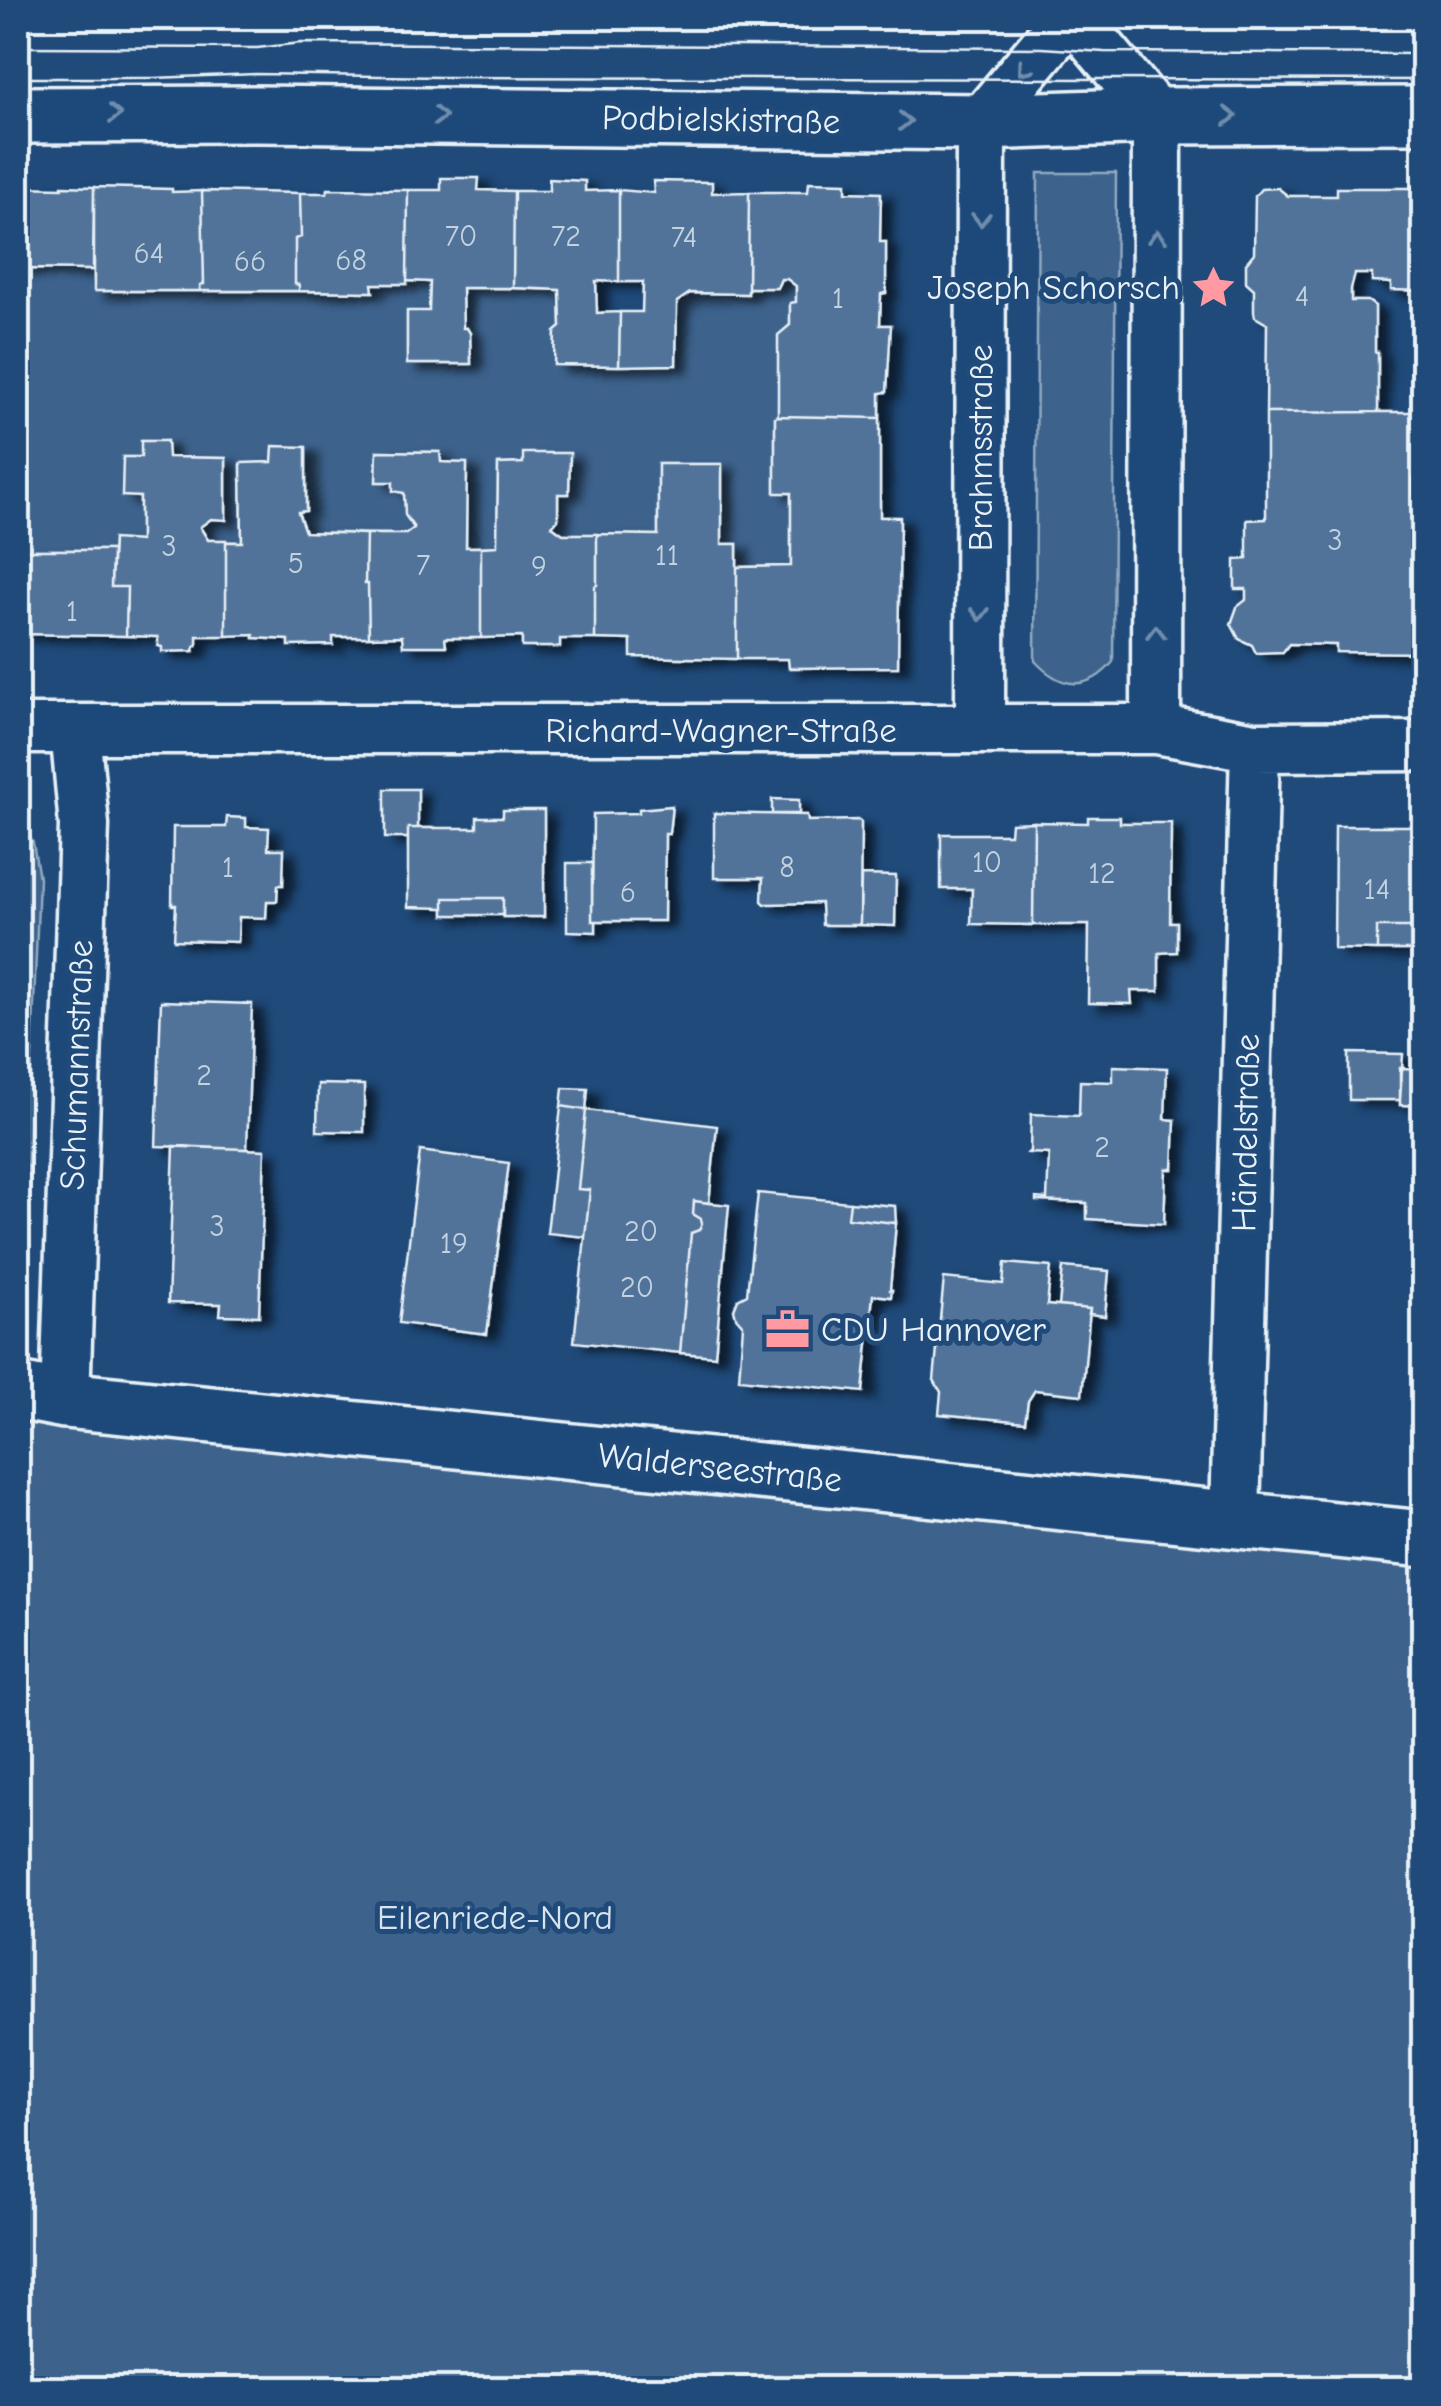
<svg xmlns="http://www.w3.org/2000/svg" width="1441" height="2406" viewBox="0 0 1441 2406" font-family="'Comic Neue',sans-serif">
<defs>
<filter id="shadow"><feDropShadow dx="11" dy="6" stdDeviation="5" flood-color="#0009"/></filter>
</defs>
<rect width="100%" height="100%" fill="#1f4a7a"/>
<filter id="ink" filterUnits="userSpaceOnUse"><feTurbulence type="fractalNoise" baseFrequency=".01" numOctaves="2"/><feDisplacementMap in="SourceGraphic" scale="20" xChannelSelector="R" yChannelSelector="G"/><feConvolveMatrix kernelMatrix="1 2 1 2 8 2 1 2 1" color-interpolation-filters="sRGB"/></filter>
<g filter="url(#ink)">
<!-- green -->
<path fill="#3c628c" stroke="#92aac2" stroke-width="2.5" d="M1038,173h78l-3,489c-25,30 -52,27 -78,-1z
M18,269l75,1 2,21 277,1v-8l35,-3 23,1 -1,29 -22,1v52h64l-1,-31 -3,-5h-4l-1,-40 98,2 1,37 -6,5 -1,32 136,-71 57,1 1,-6h29l4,-9h6l9,7v16l-6,1v22l-11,10 -1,81 -3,1v75l16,1v73l-54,1v-23h-15l-1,-80h-63v71l-95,-1 -11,-8 6,-7v-25l11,-1 1,-39 -47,9 -25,1 -1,82 -31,1 -27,-95 -62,-1 -1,31h17l11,11 10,35 -8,6 -101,-2 -7,-20 8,-2 -34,-48 -31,2 1,78 -34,-2 -8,-13 11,-8h15v-61l-58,-1 -1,-16h-25l-1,16h-18l17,40v44l-27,-2 -1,11h-94z
M18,815l15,28 6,35 -18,456 -3,2z
M18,1392l1405,147v849h-1405z"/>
<!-- building -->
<path fill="#517399" stroke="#e8f1f8" stroke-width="2.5" filter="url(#shadow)" d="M441,178h38l-1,12 36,1 -1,97h-51l1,40h4l3,5 1,31h-64v-53h22l1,-29 -23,-1 1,-91h33z
M549,179l36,2v10l34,-1v92l-23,-1 1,32 23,-1 -1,54 -65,-1 1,-33 6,-5 -1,-37 -47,-2 1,-97h35z
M653,181l59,1v11l37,-1 -1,102 -58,-1 -13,9 -1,63 -57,1 1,-54h22l1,-30h-24v-92l35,3z
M809,182l37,1v9l35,1 -1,49h6v51l-5,1 -1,31h11l-4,67 -7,1v25l-102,-2v-81l12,-10v-22l6,-1v-16l-9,-7h-6l-4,9h-29l1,-96h59z
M62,186l32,1 -1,83 -75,-1v-82l44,1z
M94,187l78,2v3l30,-1 2,93 -4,1v6h-106z
M1278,188l10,8h49v-8h87v103l-33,-1v-7l-19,-1v-8h-17l-4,15v12h17l7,5v46h3v60l-112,1 1,-89 -12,-7 -1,-5v-23l-8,-7v-19l8,-10 1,-57 6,-7z
M328,189l80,1 -1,94h-35l1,8 -74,-1v-6l-4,-1v-45l6,-2 -1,-44h27z
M202,191l98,2 1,44 -6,2v45l4,1v6h-99v-6l4,-1z
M1378,412h46v66h-11v42h11v133l-88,-1v-7l-47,-1 -6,8 -27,1 -4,-8 -13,-6 -8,-15 6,-17 9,-7v-11h-11v-29l12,-1v-39l19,-1v-106z
M778,416l102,2v99h20l-2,150 -109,1 -1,-9h-51v-92l54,-1v-73h-16v-76z
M141,441h26l1,16 58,1v62l-15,-1 -11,8 8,13h18v96h-29v10h-2l-1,5 -32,1v-5l-4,-1v-9l-32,-1 1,-49h-16l2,-48 27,2v-44l-18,-1 1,-39h18z
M273,446l33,1v64l-8,1 7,20 61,2 -1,50h3l1,53h-36v8l-44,1v-6l-35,-2v-3l-28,1v-94h16l-1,-79 31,-1z
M377,451l63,1 1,10 26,1 -1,84h15v91h-36l1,8h-43l-1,-10 -33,1 -1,-53h-3l1,-50h40l8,-6 -9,-13 -1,-22 -11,-2v-9h-17z
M523,453h47l-1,41h-11v25l-6,7 11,8h34v51l-2,1v53h-35v8h-38v-10l-41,1v-91l16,-1 1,-82 25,-1z
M658,464h64v80h15v115l-106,-2v-17l-36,-1v-53l2,-1v-51l61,1z
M18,550h94l-1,37h16l-1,49 -108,-2z
M385,789h33v39h-10v10h-23z
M772,799l27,1v14h-27z
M672,806l-3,28h-4l-1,87h-72l1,-107 46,-1v-4z
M503,810h41v107h-41v-19h-59v10l-36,-1v-79h69v-11h26z
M714,813l93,2 1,6 51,-1 2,2 -1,101 -2,2h-36l-1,-22 -56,1 -3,-3 1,-23h-49z
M227,817l19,1v9l23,1 -1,21h16l-1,36h-5l-1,16h-10l-1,17 -27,-1 -1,25 -64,-2 2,-35h-4l1,-78h53z
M1088,817h32v6h51l-1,99h7v30l-18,1v38h-28l1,13 -44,-1 1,-78h-56l1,-103 54,1z
M1034,822l-1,103 -62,-1 1,-35h-31v-55h69l1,-11z
M1335,826h85l-1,101h-42v23l-43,-1z
M1420,855h4v68h-5z
M567,863h25v58h4v11l-29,-1z
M861,875l35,1 -1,50 -37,-1 2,-2z
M444,898h59v17h-59z
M1377,927h42v23h-42z
M161,1001l91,3 -5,145 -91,-3z
M1349,1053l54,1 -3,46h-51z
M1113,1066l54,2 -2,51 10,1 -2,49h-7l-2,55 -77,-5v-16l-51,-2v-3l11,1 2,-45 -21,-1 2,-2 1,-37 48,2 1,-35 33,1z
M1400,1068l24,1v37l-24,-1z
M318,1084l46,1v47l-47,-1z
M563,1088l25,1 -2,21 -25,-4z
M561,1106l25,4 -8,79 12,1 -5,47 -38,-4z
M586,1110l131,16 -8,77 -15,-2 -1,13 8,5 1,5 -3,6 -8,3 -11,120 -106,-11 16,-152 -12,-1z
M174,1146l91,4 -6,166 -39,-1 1,-11 -53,-1z
M420,1151l89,12 -22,171 -88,-11z
M758,1193l92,9 -2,16 48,5 -6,67h2l-1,7 -18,-2 -10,97 -124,-13 4,-54 -7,-8 -2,-8 4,-10 9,-5z
M694,1201l35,4 -14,151 -35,-3 11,-120 8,-3 3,-6 -1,-5 -8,-5z
M850,1202l45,4 1,17 -48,-5z
M1005,1263l46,4 -4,38 43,4 -8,86 -47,-5 -7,11 -3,21 -86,-8 2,-22 -7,-12 10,-102 59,6z
M1063,1267l46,4 -4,45 -16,-2 1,-5 -31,-3z"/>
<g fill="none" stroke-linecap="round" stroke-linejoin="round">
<defs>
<path id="minor" d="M1075,18l82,98 -1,613
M18,729h1138l99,18 169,-1
M980,729l1,-607 87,-104
M65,1400l19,-575 -9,-95
M1235,1518l20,-771"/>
<path id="tertiary" d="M18,1391l47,9 1359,139"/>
<path id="secondary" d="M18,115l238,-1 725,8 176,-6 267,-1"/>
</defs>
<!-- minor casing -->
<use href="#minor" stroke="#e8f1f8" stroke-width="55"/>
<!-- tertiary casing -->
<use href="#tertiary" stroke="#e8f1f8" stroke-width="62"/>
<!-- secondary casing -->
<use href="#secondary" stroke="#e8f1f8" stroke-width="62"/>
<!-- minor -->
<use href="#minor" stroke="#1f4a7a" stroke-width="48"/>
<!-- tertiary -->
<use href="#tertiary" stroke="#1f4a7a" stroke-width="55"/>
<!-- secondary -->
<use href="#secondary" stroke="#1f4a7a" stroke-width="55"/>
<!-- tram -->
<path stroke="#e8f1f8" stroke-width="2.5" d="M18,47l239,1 44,-5 740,5 63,4 320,2
M18,78h136l102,-4 184,3 984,3"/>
</g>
<!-- one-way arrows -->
<defs><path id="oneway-chevron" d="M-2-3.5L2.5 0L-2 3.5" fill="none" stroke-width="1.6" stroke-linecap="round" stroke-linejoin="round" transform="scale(2.5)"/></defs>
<g stroke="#6f8dac">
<use href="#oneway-chevron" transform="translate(1024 69) rotate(130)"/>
<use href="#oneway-chevron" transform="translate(115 114)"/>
<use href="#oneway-chevron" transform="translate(440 116) rotate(1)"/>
<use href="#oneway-chevron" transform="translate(1230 116)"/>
<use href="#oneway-chevron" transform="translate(905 121)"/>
<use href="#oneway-chevron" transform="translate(981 219) rotate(90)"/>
<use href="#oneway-chevron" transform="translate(1157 237) rotate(-90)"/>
<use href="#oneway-chevron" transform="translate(980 614) rotate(90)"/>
<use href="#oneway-chevron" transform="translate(1156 632) rotate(-90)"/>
</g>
</g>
<!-- icons -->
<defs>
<symbol id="sight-bare" viewBox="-9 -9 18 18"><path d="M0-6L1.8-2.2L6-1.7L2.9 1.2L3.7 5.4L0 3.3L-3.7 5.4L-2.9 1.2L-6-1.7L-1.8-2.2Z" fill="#ff9aa2" stroke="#1f4a7a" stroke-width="2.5" paint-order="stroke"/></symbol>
<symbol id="office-bare" viewBox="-9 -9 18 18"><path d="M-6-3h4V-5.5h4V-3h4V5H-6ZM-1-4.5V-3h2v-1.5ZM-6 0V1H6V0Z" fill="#ff9aa2" stroke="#1f4a7a" stroke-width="2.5" paint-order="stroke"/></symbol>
</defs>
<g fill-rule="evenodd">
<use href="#sight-bare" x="1182" y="256" width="63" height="63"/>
<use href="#office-bare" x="756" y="1298" width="63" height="63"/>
</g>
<g text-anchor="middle" stroke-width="10" stroke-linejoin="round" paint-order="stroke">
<!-- number labels -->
<g font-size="30" fill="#c2d2e0">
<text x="461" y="246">70</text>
<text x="566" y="246">72</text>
<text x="684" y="247">74</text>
<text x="149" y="263">64</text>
<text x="351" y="270">68</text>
<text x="250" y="271">66</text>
<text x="1302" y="306">4</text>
<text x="838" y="308">1</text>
<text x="1335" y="550">3</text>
<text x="169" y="556">3</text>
<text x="667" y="565">11</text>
<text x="296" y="573">5</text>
<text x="423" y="575">7</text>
<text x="539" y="576">9</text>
<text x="72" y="621">1</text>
<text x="987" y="872">10</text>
<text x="228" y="877">1</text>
<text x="787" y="877">8</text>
<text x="1102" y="883">12</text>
<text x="1377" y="899">14</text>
<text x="628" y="902">6</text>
<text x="204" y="1085">2</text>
<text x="1102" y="1157">2</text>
<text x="217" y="1236">3</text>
<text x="641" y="1241">20</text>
<text x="454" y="1253">19</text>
<text x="637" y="1297">20</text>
</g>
<!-- street labels -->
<g font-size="35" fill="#e8f1f8" stroke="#1f4a7a">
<text transform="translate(721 119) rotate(1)" y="12">Podbielskistraße</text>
<text transform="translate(980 448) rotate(-90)" y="12">Brahmsstraße</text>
<text x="721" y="742">Richard-Wagner-Straße</text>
<text transform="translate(76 1065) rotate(-88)" y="12">Schumannstraße</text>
<text transform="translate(1245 1133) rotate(-89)" y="12">Händelstraße</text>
<text transform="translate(720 1467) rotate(6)" y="12">Walderseestraße</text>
</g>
<!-- poi labels -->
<g font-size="35" fill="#e8f1f8" stroke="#1f4a7a" text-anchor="end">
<text x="1180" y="299">Joseph Schorsch</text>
<text x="821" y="1341" text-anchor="start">CDU Hannover</text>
</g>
<!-- park labels -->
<g font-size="35" fill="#d7e3ed" stroke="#1f4a7a">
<text x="495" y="1929">Eilenriede-Nord</text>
</g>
</g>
<!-- margin -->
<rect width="1441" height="2406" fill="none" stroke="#1f4a7a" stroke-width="60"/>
<rect x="30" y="30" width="1381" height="2346" fill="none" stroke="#e8f1f8" stroke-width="4" filter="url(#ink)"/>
</svg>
